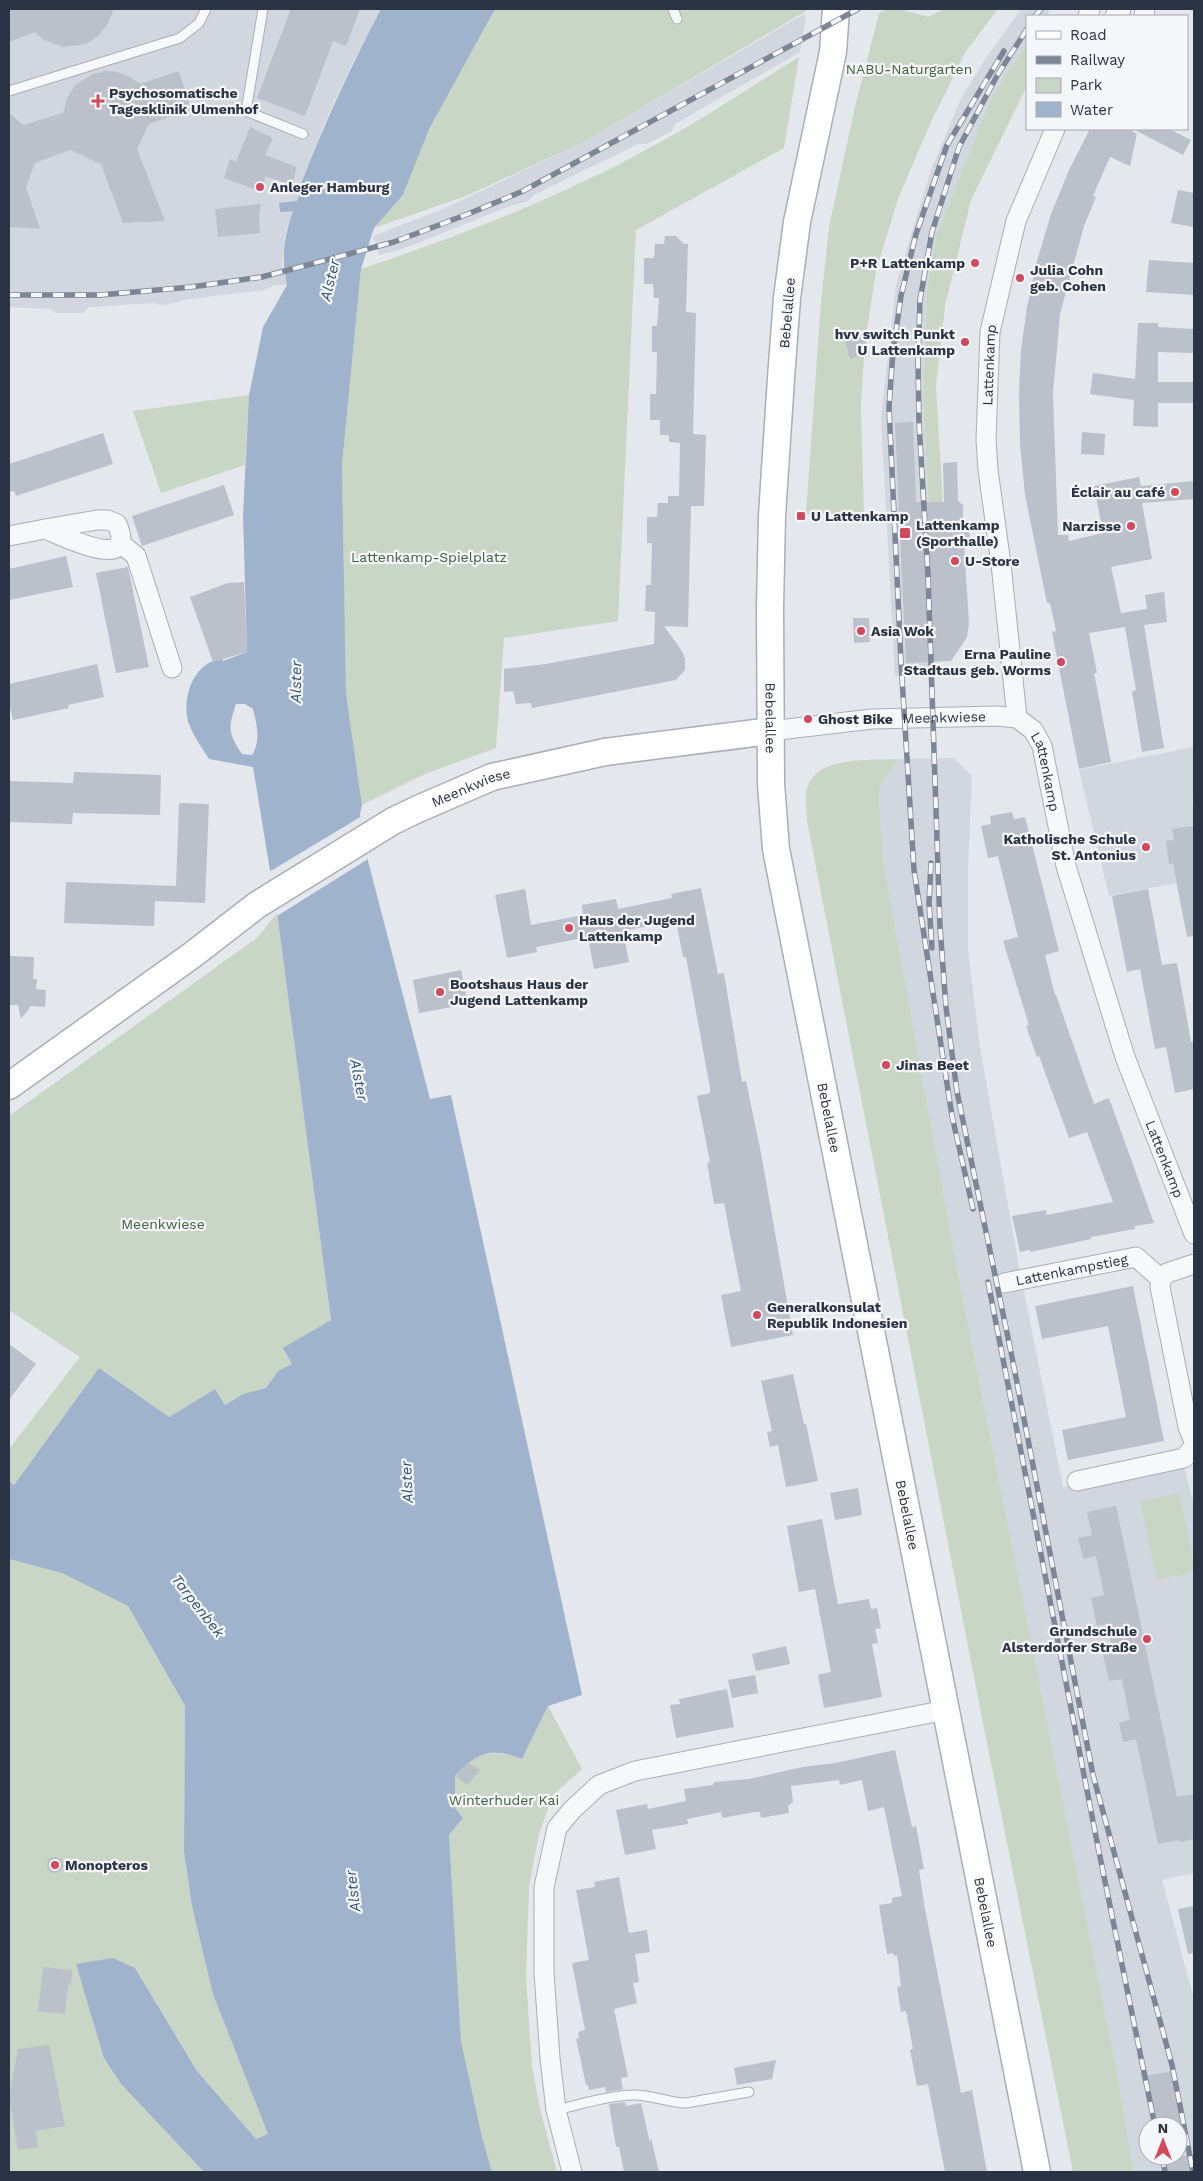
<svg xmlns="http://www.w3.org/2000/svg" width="1203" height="2181" viewBox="0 0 1203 2181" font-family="'Work Sans',sans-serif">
<rect width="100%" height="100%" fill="#e4e7ec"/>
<!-- built -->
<path fill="#d2d6de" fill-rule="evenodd" d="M9,9h372l-32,61 -27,59 -21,55 2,1 -17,46 -4,35 5,19h-12l-11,5 -82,10 -7,3 -14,2 -7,-2 -65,4 -6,6h-27l-5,-4 -42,-2z
M1021,9h31l-6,7h-19v27l-36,55 -54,135 -10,56 -4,112 15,272 -43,3 -14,-258 15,-133 34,-112 31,-75 25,-40z
M804,14l2,4 -6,34 -125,72 -3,7 -25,13h-9l-104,51 -6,6 -21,6 -99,40 -29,8 -6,-19 70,-27 141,-67z
M1194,747v51l-2,2 2,10v117l-8,2 -10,-46 -67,13 -30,-126z
M954,758l18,18 -4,93v81l12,98 39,219 44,220 121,-21 10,39v368l-32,7 32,119v173h-60l-16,-94 -160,-805 -75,-412 -4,-68 1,-8 19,-26zM1148,2126h30v30h-30z"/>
<!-- green -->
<path fill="#c9d6c5" d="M495,9h310l1,2 -222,131 -118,54 -92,32 29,-33 25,-66z
M887,9h13l28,8 16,-8h54l-32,42 -36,73 -32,75 -22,72 -11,71 -4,63 3,109h-58l15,-212 8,-75 26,-120 24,-94z
M1027,43v43l-56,114 -26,106 -9,79 7,121h-14l-6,-105 4,-112 10,-56 54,-135z
M799,57l-15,91 -148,82 -18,391 -114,17 -8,110 -71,26 -63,31 -16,-112 -4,-228 19,-196c102,-34 202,-73 296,-125 49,-27 95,-58 142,-87z
M249,395l-4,70 -84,28 -28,-82z
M899,759l-19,26 -1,8 4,68 75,412 160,805 16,94h-61l-88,-439 -178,-912c0,-9 -2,-19 -1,-27 5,-40 64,-33 93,-35z
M277,913l54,407 -47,28 8,16 -14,7 -12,17 -23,6 -18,11 -10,-16 -46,28 -70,-48 -85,116 -5,-4v-32l71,-92 -71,-47v-194l249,-179z
M1179,1493l15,69v10l-37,8 -17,-79z
M9,1559l53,14 66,33 57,100 -1,146 8,54 76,228 -12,5 -59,-68 -62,-103 -22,-10 -36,7 44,119 83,88h-195z
M548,1706l34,63 -29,26 -14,39 -10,53 -3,90 6,90 9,46 16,59h-65l-10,-35 -21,-96 -12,-207 14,-16 -8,-10v-32c22,-24 36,-28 67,-17z"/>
<!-- water -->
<path fill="#9fb4cc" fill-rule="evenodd" d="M381,9h114l-66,120 -26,66 -29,33 -13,41 -19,196 4,228 16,112 -2,9 8,47 62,238 21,-4 131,600 -34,11 -26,53c-31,-12 -45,-7 -67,17v32l8,10 -14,17 12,206 21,96 10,35h-288l-83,-88 -17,-26 -28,-94 37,-6 22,10 62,103 59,68 12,-5 -55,-140 -21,-88 -8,-54 1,-146 -57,-100 -66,-33 -53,-14v-78l5,4 85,-117 70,49 46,-28 10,16 18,-11 23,-6 12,-17 14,-7 -9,-16 48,-28 -54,-407 -24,-146 -44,-8c-7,-11 -15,-22 -20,-35 -7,-20 0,-48 18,-60 4,-3 10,-3 15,-5l1,2 24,-9 -4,-136 6,-121 14,-68 24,-42c-6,-26 -3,-49 6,-74l-13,1 -1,-9 18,-2 6,-16 -2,-1c23,-60 50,-118 80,-175zM236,704h9l8,5c4,16 8,32 -1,46l-10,-1c-14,-21 -14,-26 -6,-50z"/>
<!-- pier -->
<path fill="#e4e7ec" d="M362,816l6,43 -91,57 -8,-44z"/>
<!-- building -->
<path fill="#bbc0ca" d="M9,9h105l-7,16 -10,12 -11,7 -22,3 -20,-7 -9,-8 -26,10z
M291,9h69l-14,37 -13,-5 -28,75 -48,-18z
M105,71l13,1 12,5 10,7 39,-13 12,39 -42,14 -12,25 28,72 -42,2 -22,-59 -31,-14 -35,13 -9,24 14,42 -31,-2v-114l14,12 40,-12 4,-15 8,-13 18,-11z
M250,127l23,11 -8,17 32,12 -5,18 -27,-9 -2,16 -39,-14 6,-19 6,3z
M1090,129h39l8,5 -7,32 -20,-9 -11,25 -6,14 3,1 -12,29 -24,88 -7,80 5,141h10l1,6 34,-8 -9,-47 45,-9 2,9 53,-5v18l-52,4 10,56 -41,8 10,46 26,-4 -2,-14 19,-3 3,30 -23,3 20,123 -22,4 -10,-61 4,-1 -11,-63 -36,6 8,40h-3l17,89 -32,7 -27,-137 4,-1 -6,-28h-3l-22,-108 -5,-51 -1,-52 2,-42 6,-43 10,-46 14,-47 18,-44z
M1133,129h36l22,11 -8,15z
M1178,190l16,3v34l-23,-4z
M261,204l-2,11 1,18 -42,4 -3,-28z
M665,236h11l8,8h4l-2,68 10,1 -3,121 13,1 -2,71h-13l-3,121 -24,-1 18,25 3,8v11l-9,10 -144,28 -1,-5 -15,1 -3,-13 -9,1v-23l42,-5 108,-20 1,-32 -10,-1 1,-26h5l1,-42h-5v-26h10l1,-14h10v-7h11l1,-53 -11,-1v-7h-9v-15h-10v-26h6l1,-42h-5v-26h5l2,-28h-5l-1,-14h-9v-26h10l1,-14h9z
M1149,260l45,3v32l-48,-3z
M1138,323h20v4l36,2v24l-36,-1v30h36v21h-36v24l-25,-1 1,-26 -44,-6 3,-21 42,6z
M858,337l8,5 1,8 -5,4 -12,5 -5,-18z
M913,422l3,80h28l-1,-39 14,-1 1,39 5,4v21l6,4 1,9 -6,5 5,79 -2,14 -16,24 -45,2 -11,-240z
M1082,432l23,2 -1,21 -23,-1z
M103,433l10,31 -97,32 -2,-5 -5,1v-28z
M224,485l10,30 -92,31 -10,-30z
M66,556l7,31 -64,13v-31z
M128,567l21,100 -33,6 -20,-100z
M244,582l3,70 -34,10 -23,-65 38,-14z
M853,618h16l1,24 -16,1z
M97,664l7,33 -36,8 1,3 -56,12 -4,-17v-19z
M74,772l87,3 -1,40 -87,-2 -1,11 -63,-2v-41l64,2z
M179,803l30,1 -4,99 -50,-2 -1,25 -90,-3 2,-41 110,4z
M1012,812l2,7 11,-2 34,134 -14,4 10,40h1l38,109 15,-6 45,125 -19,3v3l-44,8v2l-61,13v-2l-10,2 -8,-36 34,-6 1,5 66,-13 -26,-70 -18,6 -30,-82 -2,1 -11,-31 3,-1 -26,-84 15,-4 -20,-81 -10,2 -7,-32 10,-2 -1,-8z
M1194,826v110l-7,1 -14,-74 -4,1 -3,-23 8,-1 -2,-11z
M701,888l17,86 6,-1 18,109 4,-1 15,72 32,182 -62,12 -10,-52 20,-4 -17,-88 -10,1 -7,-41 3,-1 -13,-66 13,-3v-5l-24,-131h-3l-7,-36 -53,10 6,31 -35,7 -6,-32 -52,10 1,5 -30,6 -12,-63 30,-6 6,36 52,-10 -1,-10 34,-6 2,10 54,-11 -1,-4z
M1148,889l14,76 15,-2 14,79 3,-1v48l-19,4 -9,-46 -11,2 -15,-80 -13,3 -15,-76z
M9,956l25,1 -1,22h4l-1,10 10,1 -1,17 -14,-1 -10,13 -3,-14h-9z
M461,970l7,34 -49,9 -6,-33z
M1133,1286l31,155 -96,19 -6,-30 64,-13 -18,-91 -66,13 -7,-33z
M9,1344l27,20 -27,36z
M793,1374l11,50h2l12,57 -32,6 -8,-42 -8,2 -3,-15 5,-1 -11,-50z
M858,1488l4,27 -27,5 -5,-27z
M1116,1506l61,291 17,-3v45l-14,3 -1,-2 -21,4 -22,-105 -13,3 -4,-19 11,-3 -8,-41 -13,2 -6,-27 10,-2 -6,-28 -10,2 -6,-28 13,-3 -8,-39 -13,3 -5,-21 14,-3 -5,-23z
M822,1519l16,85 31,-5 2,10 6,-1 4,20 -6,1 3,14 -6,1 10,53 -58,11 -6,-33 13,-3 -16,-83 -16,3 -12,-66z
M786,1646l4,18 -34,7 -4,-17z
M755,1675l3,18 -26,5 -4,-18z
M727,1689l7,38 -58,11 -6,-33 10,-1 -1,-5z
M895,1750l17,77 4,-1 5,27 3,16 -5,1 6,39 36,184 11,-3 15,82h-42l-17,-88 -11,2 -7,-36 3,-1 -7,-38 -5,1 -4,-25 4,-1 -4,-31 -3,1 -1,-3 -6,1 -8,-49 13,-2v-5l10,-2 -18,-89 -16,4 -6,-31 -22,5 -1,-5 -48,6 2,16 -5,4 1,7 -28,5 -1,-6h-5l-33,6 -1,-6 -34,7 1,5 -36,6 4,19 -31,6 -9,-45 31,-6 1,5 38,-8 -2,-12 29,-4 1,-3 35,-3 54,-12 32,-4z
M468,1763l12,7 -13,15 -11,-9z
M47 1865a8 8 0 1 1 16 0a8 8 0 1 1-16 0Z
M619,1877l10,56 18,-3 3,22 -15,2 4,28 -6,1 4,20 -23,6 14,68 -7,1 2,11 -17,3 -1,-5 -16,3 -1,-5h-2l-10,-46 3,-1 -1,-6 7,-2 -13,-67 17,-3 -13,-70 19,-3 -1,-5z
M1194,1906v47l-6,1 -10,-45z
M43,1967l29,3 -1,15h-3l-3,29 -27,-3z
M49,2045l16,81 -29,5 2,16 -20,3 -9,-53 9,-48z
M776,2060l-4,19 -35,6 -3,-17z
M1171,2071l11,55h-25l-11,-50z
M625,2102l1,4 15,-3 9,40 1,-5 8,34h-35l-5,-25h-3l-7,-43z
M1163,2156h25l3,16h-24z"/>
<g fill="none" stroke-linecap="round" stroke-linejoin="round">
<defs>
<path id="lane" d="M263,9l-17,102 57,23
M673,9l4,10
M9,91l171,-53 19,-15 7,-14
M556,2110c22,-5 54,-15 76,-15 19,-1 35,8 54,8l63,-11"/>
<g id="street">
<path d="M1088,16l2,-7"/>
<path d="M1115,16l6,-7"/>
<path d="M1144,16l1,-7"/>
<path d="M97,520h11l9,4c22,51 -56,11 -72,5z"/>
<path d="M9,536l36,-7"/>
<path d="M120,543l16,13 36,112"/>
<path id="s1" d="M1017,718l-16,-154 -13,-94 -2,-30 4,-108 26,-111 39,-92"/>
<path id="s2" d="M770,731l102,-12 125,-3 20,2 16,12 9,16 24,120 59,191 69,177"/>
<path d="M1194,1264l-27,9 -6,6 -1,8 28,140 6,14"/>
<path id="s3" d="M1004,1283l132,-26 25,22"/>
<path d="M1077,1481l107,-23 10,-11"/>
<path d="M572,2172l-16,-62 -6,-52 -6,-85v-86l13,-59 15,-18 27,-25 36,-14 311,-61"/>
</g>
<g id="secondary">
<path id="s4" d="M836,9l-3,43 -36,170 -10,76 -6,80 -9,138 -2,91 1,177 5,65 261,1323"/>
<path id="s5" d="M9,1086l182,-130 66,-51 136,-84 25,-12 74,-32 113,-25 165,-21"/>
</g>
</defs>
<!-- lane casing -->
<use href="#lane" stroke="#a9aeb7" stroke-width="11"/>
<!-- street casing -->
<use href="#street" stroke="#a9aeb7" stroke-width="21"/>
<!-- secondary casing -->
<use href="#secondary" stroke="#a9aeb7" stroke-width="29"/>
<!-- lane -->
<use href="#lane" stroke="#f7f8fa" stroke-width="9"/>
<!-- street -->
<use href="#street" stroke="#f7f8fa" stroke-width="19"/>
<!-- secondary -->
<use href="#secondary" stroke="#fff" stroke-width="26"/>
<defs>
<path id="rail" d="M1035,16l6,-7
M1027,29l-29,45 -39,73 -27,85 -12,68 -2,61 1,62 9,152 12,352 6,80 11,85 54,260 82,423 79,290 21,107
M9,295h91l91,-8 71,-10 132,-35 74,-28 55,-23 335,-182
M931,863l-2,40 3,45
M973,1209l-21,-93 -38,-246 -13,-208 -12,-255 4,-55 8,-56 15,-62 31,-89 57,-94
M988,1282l111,570 56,274
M1162,2156l3,16"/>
</defs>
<!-- rail casing -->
<use href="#rail" stroke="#7d8696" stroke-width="5.5"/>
<!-- rail -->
<use href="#rail" stroke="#f4f6f9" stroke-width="4" stroke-dasharray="11" stroke-linecap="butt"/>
</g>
<!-- markers -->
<g fill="#d1495b" stroke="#f4f6f9" stroke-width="2">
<path d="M95.5 93.5h5v5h5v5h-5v5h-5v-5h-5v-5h5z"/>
<circle cx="260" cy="187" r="5"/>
<circle cx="975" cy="263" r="5"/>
<circle cx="1020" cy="278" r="5"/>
<circle cx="965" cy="342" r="5"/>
<circle cx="1175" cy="492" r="5"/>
<rect x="796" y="511" width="10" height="10" rx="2.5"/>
<circle cx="1131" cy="526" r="5"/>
<rect x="899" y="527" width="12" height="12" rx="2.5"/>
<circle cx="955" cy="561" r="5"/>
<circle cx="861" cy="631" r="5"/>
<circle cx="1061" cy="662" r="5"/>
<circle cx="808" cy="719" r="5"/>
<circle cx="1146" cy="847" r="5"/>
<circle cx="569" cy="928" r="5"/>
<circle cx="440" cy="992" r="5"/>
<circle cx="886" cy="1065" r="5"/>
<circle cx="757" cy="1315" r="5"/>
<circle cx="1147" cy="1639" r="5"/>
<circle cx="55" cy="1865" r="5"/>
</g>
<g text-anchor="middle" stroke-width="4.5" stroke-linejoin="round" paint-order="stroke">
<!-- park labels -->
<g font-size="14" fill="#3f6138" stroke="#f4f6f9">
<text x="909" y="74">NABU-Naturgarten</text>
<text x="429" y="562">Lattenkamp-Spielplatz</text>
<text x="163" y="1229">Meenkwiese</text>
<text x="504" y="1805">Winterhuder Kai</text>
</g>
<!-- poi labels -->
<g font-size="14" font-weight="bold" fill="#2b3445" stroke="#f4f6f9" text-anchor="start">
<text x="109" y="98">Psychosomatische<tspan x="109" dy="16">Tagesklinik Ulmenhof</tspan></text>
<text x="270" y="192">Anleger Hamburg</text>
<text x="965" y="268" text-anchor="end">P+R Lattenkamp</text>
<text x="1030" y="275">Julia Cohn<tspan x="1030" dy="16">geb. Cohen</tspan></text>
<text x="955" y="339" text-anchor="end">hvv switch Punkt<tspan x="955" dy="16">U Lattenkamp</tspan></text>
<text x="1165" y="497" text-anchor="end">Éclair au café</text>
<text x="811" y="521">U Lattenkamp</text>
<text x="916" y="530">Lattenkamp<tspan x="916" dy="16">(Sporthalle)</tspan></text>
<text x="1121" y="531" text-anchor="end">Narzisse</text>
<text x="965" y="566">U-Store</text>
<text x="871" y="636">Asia Wok</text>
<text x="1051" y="659" text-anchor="end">Erna Pauline<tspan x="1051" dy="16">Stadtaus geb. Worms</tspan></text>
<text x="818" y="724">Ghost Bike</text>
<text x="1136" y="844" text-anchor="end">Katholische Schule<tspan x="1136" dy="16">St. Antonius</tspan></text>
<text x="579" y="925">Haus der Jugend<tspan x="579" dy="16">Lattenkamp</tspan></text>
<text x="450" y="989">Bootshaus Haus der<tspan x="450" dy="16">Jugend Lattenkamp</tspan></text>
<text x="896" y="1070">Jinas Beet</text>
<text x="767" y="1312">Generalkonsulat<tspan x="767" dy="16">Republik Indonesien</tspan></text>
<text x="1137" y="1636" text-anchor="end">Grundschule<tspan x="1137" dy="16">Alsterdorfer Straße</tspan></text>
<text x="65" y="1870">Monopteros</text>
</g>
<!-- street labels -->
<g font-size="14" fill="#2b3445" stroke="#f4f6f9">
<text transform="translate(787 313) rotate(-85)" y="5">Bebelallee</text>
<text dy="5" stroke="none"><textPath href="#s1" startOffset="355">Lattenkamp</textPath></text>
<text dy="5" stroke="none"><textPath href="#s2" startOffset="175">Meenkwiese</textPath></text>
<text dy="5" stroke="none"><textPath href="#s4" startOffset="714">Bebelallee</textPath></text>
<text dy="5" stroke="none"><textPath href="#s2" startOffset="312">Lattenkamp</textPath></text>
<text dy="5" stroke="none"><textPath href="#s5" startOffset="552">Meenkwiese</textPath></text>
<text dy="5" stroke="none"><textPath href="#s4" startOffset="1119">Bebelallee</textPath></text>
<text dy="5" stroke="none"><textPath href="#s2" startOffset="718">Lattenkamp</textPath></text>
<text dy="5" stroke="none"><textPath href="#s3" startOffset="69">Lattenkampstieg</textPath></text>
<text dy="5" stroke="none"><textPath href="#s4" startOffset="1524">Bebelallee</textPath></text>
<text dy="5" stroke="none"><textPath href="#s4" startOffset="1929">Bebelallee</textPath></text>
</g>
<!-- water labels -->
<g font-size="15" font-style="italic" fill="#34527a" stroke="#f4f6f9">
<text transform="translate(330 280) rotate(-77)" y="5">Alster</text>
<text transform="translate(296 682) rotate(-89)" y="5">Alster</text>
<text transform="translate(359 1080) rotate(79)" y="5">Alster</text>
<text transform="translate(407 1482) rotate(-93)" y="5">Alster</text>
<text transform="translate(198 1606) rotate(52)" y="5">Tarpenbek</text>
<text transform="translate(353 1891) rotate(-97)" y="5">Alster</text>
</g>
</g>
<!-- border -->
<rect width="1203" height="2181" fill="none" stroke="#2b3445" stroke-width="20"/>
<!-- legend -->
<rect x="1026" y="15" width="162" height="115" fill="#f4f6f9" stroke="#a4a8b1"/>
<rect x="1036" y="31" width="25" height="8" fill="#ffffff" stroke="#a4a8b1"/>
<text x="1070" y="40" font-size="15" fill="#2b3445">Road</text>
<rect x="1036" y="56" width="25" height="8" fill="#7d8696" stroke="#a4a8b1"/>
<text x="1070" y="65" font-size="15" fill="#2b3445">Railway</text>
<rect x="1036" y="78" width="25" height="15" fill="#c9d6c5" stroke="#a4a8b1"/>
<text x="1070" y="90" font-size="15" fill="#2b3445">Park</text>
<rect x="1036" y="102" width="25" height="15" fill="#9fb4cc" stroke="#a4a8b1"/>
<text x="1070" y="115" font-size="15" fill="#2b3445">Water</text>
<!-- north arrow -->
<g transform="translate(1163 2141)"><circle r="24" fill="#f4f6f9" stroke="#a4a8b1"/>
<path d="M0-4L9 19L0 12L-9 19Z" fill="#d1495b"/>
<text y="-8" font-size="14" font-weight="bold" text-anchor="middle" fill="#2b3445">N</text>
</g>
</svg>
